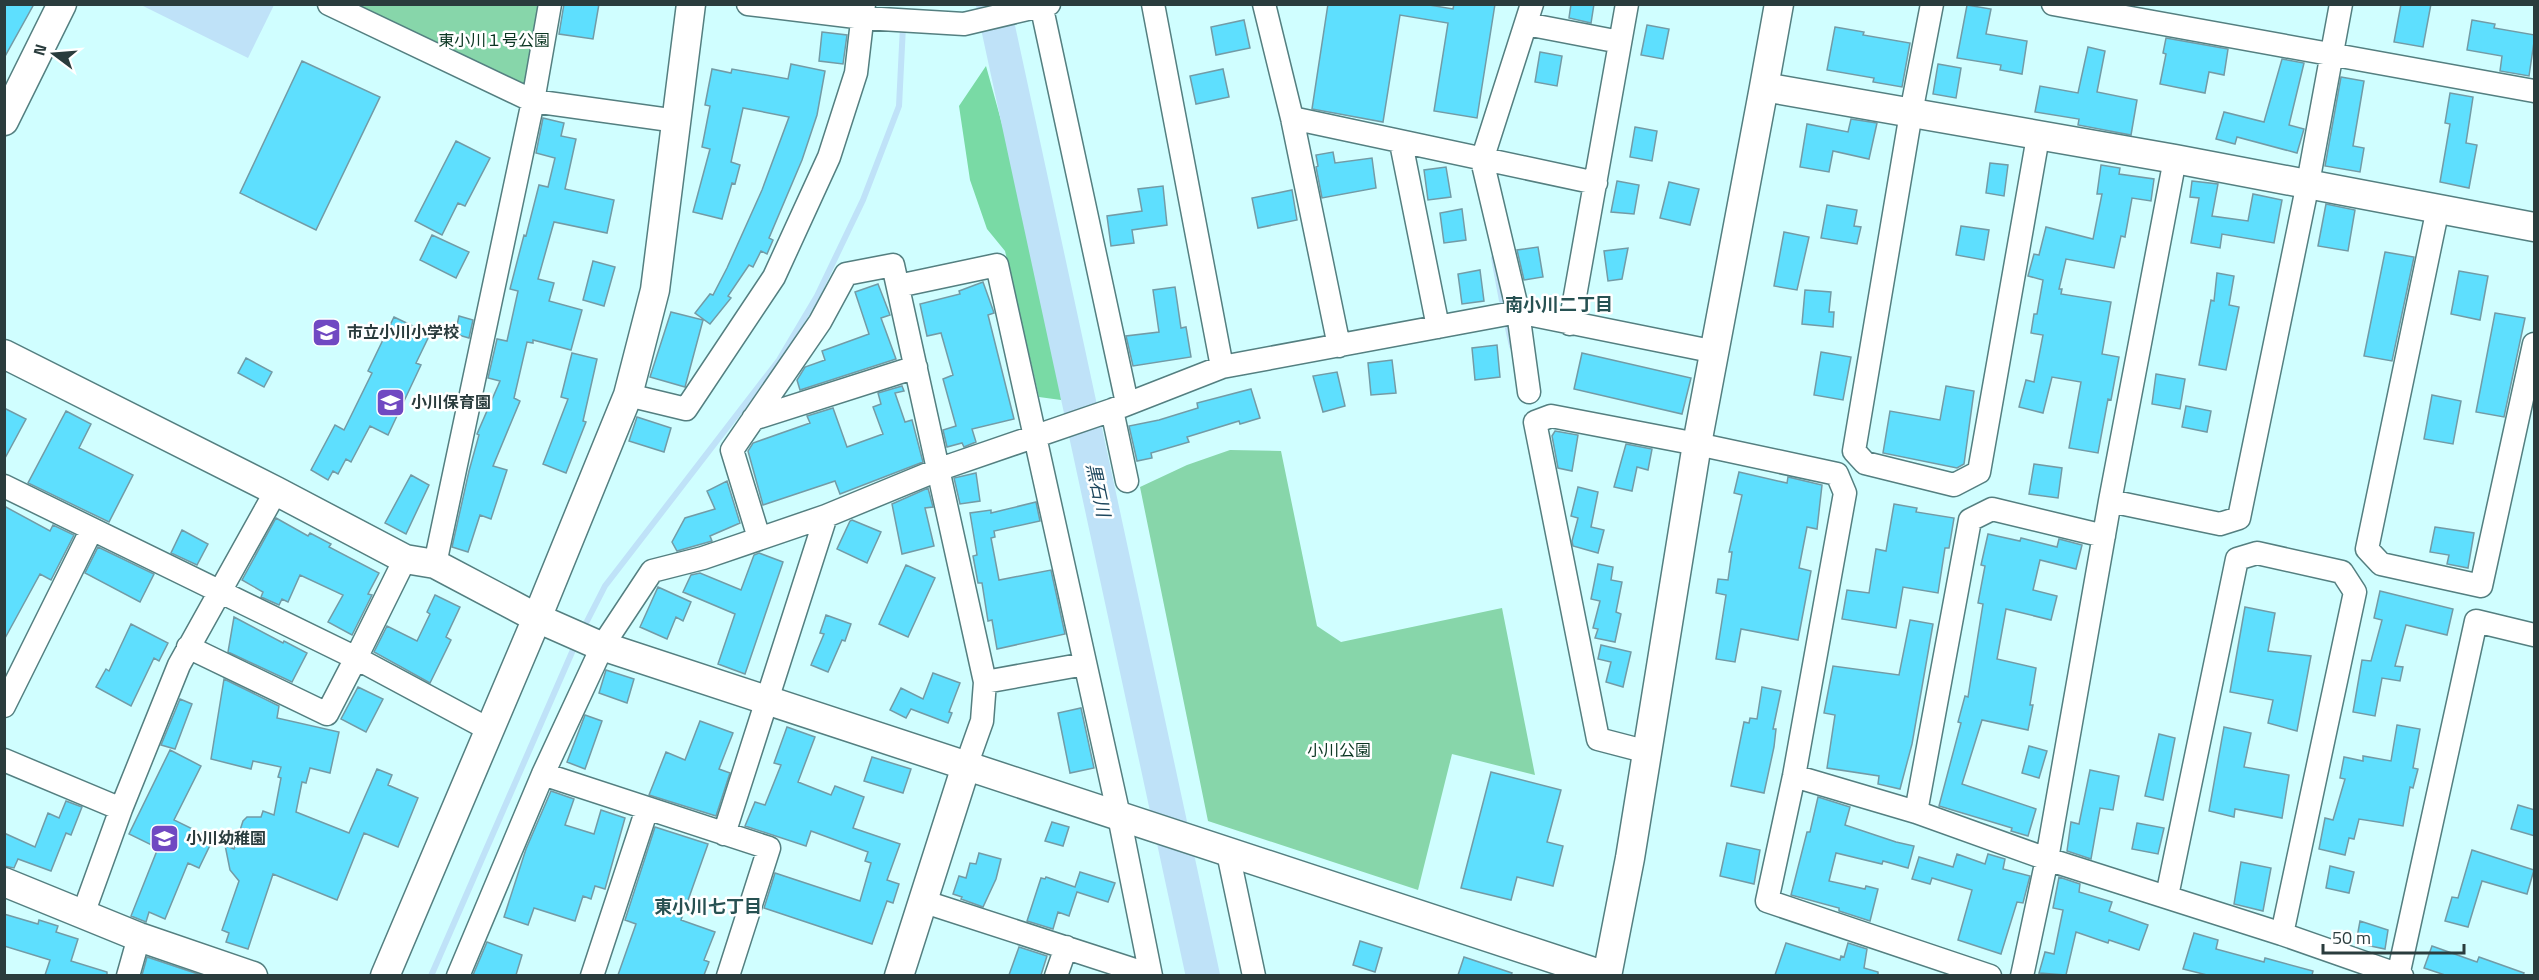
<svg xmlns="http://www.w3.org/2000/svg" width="2539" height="980" viewBox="0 0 2539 980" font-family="'Titillium Web','Noto Sans JP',sans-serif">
<rect width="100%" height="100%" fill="#d0feff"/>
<!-- green -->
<path fill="#87d6aa" d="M345,5h194l-16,88z
M1230,450l51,1 36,175 24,16 161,-34 33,167 -83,-21 -34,136 -210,-69 -68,-334 47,-22z"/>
<!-- forest -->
<path fill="#79daa5" d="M986,66l32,116 39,166 4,52 -22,-3 -34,-146 -18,-22 -17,-49 -11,-74z"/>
<!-- water -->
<path fill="#bfe2f8" d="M141,5h133l-26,53z"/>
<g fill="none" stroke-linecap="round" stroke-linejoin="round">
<!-- stream -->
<path stroke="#bfe2f8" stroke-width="6" d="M1494,258l8,43
M1508,328l4,18
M583,629l22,-43 174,-226 38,-64 46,-96 36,-94 4,-80
M431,976l145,-333"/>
<!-- river -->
<path stroke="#bfe2f8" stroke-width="34" d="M993,4l210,972"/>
</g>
<!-- building -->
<path fill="#5edffe" stroke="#729ba6" stroke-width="1.5" d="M4,4h30l-30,54z
M564,4h35l-6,35 -34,-5z
M1328,4h95l30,5 1,-5h41l-18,114 -43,-7 14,-88 -48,-8 -17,107 -71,-13z
M1571,4h23l-3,19 -22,-5z
M2401,4h30l-8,43 -29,-5z
M1967,5l24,4 -5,25 41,7 -5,33 -22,-4 1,-5 -44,-7z
M1244,20l6,28 -34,7 -5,-28z
M2472,20l23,4 -1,4 41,7 -6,41 -29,-5 2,-15 -35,-6z
M1647,25l22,4 -6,30 -22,-4z
M1835,27l29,5 -1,3 47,8 -8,44 -29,-5 1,-4 -47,-8z
M822,32l25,3 -4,29 -24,-3z
M2166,38l62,11 -4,26 -15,-3 -4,21 -45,-9 6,-30 -3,-1z
M2088,47l17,4 -8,41 40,8 -6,35 -53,-10 1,-6 -44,-7 5,-26 38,7z
M1540,52l22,4 -5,30 -22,-4z
M2282,59l22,4 -15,62 15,4 -7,24 -60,-16 -2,7 -19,-5 8,-27 40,10z
M302,61l78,36 -64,133 -76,-37z
M791,64l34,7 -8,44 -15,45 -33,78 4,2 -6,14 -6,-3 -8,16 -4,-2 -21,31 3,2 -21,26 -15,-11 15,-19 3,1 14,-27 35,-78 27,-73 -46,-9 -12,54 9,3 -5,19 -3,-1 -10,36 -29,-7 17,-63 -8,-2 8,-41 -5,-1 7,-36 19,4 1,-4 56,10z
M1938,64l23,4 -5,30 -23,-4z
M1223,69l6,28 -33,7 -6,-28z
M2341,77l23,4 -11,65 11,2 -4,24 -35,-6z
M2450,93l23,4 -7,46 11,2 -8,43 -29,-6 10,-58 -5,-1z
M543,118l21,5 -3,13 15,3 -11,50 49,11 -7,33 -53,-11 -16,57 16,4 -5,18 33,9 -11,40 -38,-10v3l-6,-1 -13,56 6,3 -27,65 14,4 -16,49 -11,-4 -12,37 -16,-5 17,-76 10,-36 -2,-1 23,-53 -12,-3 9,-39 10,2 11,-50 -8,-2 14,-54 2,1 13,-51 9,2 7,-29 -19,-5z
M1851,119l26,4 -8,36 -36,-8 -4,21 -29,-5 7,-43 41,8z
M1635,127l22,4 -5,30 -22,-4z
M456,141l34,17 -25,48 -7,-3 -16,32 -27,-14z
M1333,152l2,11 37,-5 4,30 -54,10 -6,-31 2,-1 -2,-11z
M1990,163l18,2 -4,31 -18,-3z
M2101,165l19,3 -1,6 35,5 -3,22 -19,-3 -7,39 -4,-1 -7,32 -48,-9 -7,30h3l-1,5 50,8 -9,52 17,3 -8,43 -3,-1 -10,54 -29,-5 12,-66 -29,-5 -9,36 -24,-6 7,-27 8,2 9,-47 -12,-2 3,-19h3l6,-34 -15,-4 6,-22 5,1 7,-28 47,12 9,-45h-5z
M1446,167l5,30 -23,3 -4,-30z
M1617,181l22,4 -5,29 -23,-2z
M2192,181l26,3 -6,32 36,5 5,-27 29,6 -8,43 -52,-9 -2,14 -29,-5 8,-45 -9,-1z
M1669,182l30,7 -9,36 -30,-7z
M1163,186l4,39 -35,5 2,13 -23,3 -4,-30 35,-5 -4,-22z
M1292,190l5,30 -39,8 -6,-30z
M2326,204l29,6 -7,41 -30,-5z
M1827,205l30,5 -3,16 7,1 -4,17 -36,-6z
M1462,209l4,31 -22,3 -4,-30z
M1961,226l28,4 -5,30 -28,-5z
M1784,232l25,5 -12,53 -23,-4z
M432,235l37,17 -13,26 -36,-18z
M1538,247l5,30 -19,3 -7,-30z
M1628,248l-6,31 -14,2 -4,-30z
M2385,252l29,5 -22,104 -28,-5z
M593,261l22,6 -11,39 -21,-6z
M1480,270l4,31 -22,3 -4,-30z
M2459,271l29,5 -8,44 -29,-6z
M2217,273l17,3 -5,29 10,2 -13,63 -27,-5 12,-65 3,1z
M983,282l10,28 1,3 -6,2 26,104 -42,10 4,13 -12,5 -2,-4 -15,4 -4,-17 13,-4 -13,-47 10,-4 -12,-42 -14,3 -7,-32 40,-10 -1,-3z
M878,284l12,31 -9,3 15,41 -96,31 -3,-10 8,-13 20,-7 -3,-9 47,-17 -14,-42z
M1175,287l6,41 5,-1 5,30 -58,9 -7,-30 33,-4 -6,-42z
M1805,290l26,2 -2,20h5l-1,15 -31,-3z
M671,312l32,8 -18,67 -35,-10z
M2495,313l30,5 -21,99 -28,-5z
M459,316l14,4 -4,18 -14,-4z
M394,317l36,17 -14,29 5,2 -33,70 -18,-9 -19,36 -5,-3 -8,15 -5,-3 -5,9 -17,-10 24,-45 9,5 28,-57 -4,-2z
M1497,345l3,32 -25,3 -3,-32z
M1821,352l30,5 -8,43 -29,-5z
M572,353l25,6 -14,62 3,1 -20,51 -23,-9 25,-65 -7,-2z
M1582,353l109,25 -9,36 -108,-25z
M246,358l26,14 -8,15 -26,-14z
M1392,360l4,33 -25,2 -3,-32z
M1337,372l8,34 -22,6 -10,-36z
M2156,374l29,5 -5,30 -28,-5z
M902,386l2,5 -9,2 10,29 7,-2 11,42 -83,32 -5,-13 -72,24 -15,-54 5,-8 57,-20 -3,-7 26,-8 14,39 36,-13 -10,-27 8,-3 -3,-11z
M1946,386l28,5 -10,73 -7,4 -74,-15 7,-42 50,9z
M1251,389l9,29 -20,6 -1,-3 -52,16 2,5 -38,11 1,5 -15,3 -8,-35 30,-6 39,-12 -1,-5z
M2432,395l29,6 -8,43 -29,-5z
M2186,406l25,5 -4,21 -25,-5z
M4,408l22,11 -22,41z
M66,411l25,13 -12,24 54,27 -24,47 -81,-39z
M637,417l34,11 -7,24 -35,-11z
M1555,431l23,4 -6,36 -14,-3 -6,-32z
M1626,444l26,5 -4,21 -11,-3 -5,24 -18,-4z
M2034,464l28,4 -4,30 -29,-4z
M1739,472l48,11 1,-6 34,8 -5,44 -10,-2 -8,41 12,3 -13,69 -57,-11 -6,33 -19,-3 10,-64 -10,-2 2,-14 10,1 4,-28h-3l13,-57 -8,-2z
M976,473l4,28 -20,3 -6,-26z
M411,475l18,10 -23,49 -21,-11z
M727,481l13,42 -30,13 2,5 -35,10 -5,-9 13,-24 30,-9 -8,-18z
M1578,487l20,5 -7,35 13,3 -6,23 -25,-7 -1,-5 6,-23 -7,-2z
M928,488l5,19 -8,1 9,38 -32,8 -10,-50z
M1036,502l4,19 -46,10 1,6 -4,1 8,42 52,-10 14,64 -68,15 -5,-29 -4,1 -6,-38h-4l-5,-27 4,-1 -7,-42 21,-3v3z
M1894,504l23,4 -1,4 38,6 -5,30h-4l-7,45 -35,-6 -7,41 -54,-9 5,-29 22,3 7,-44 10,2z
M4,506l46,25 3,-6 21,10 -23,45 -11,-6 -36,66z
M276,518l32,18 2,-3 21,11 -2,3 50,26 -11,21 4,1 -20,40 -24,-13 15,-27 -43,-20 -12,27 -6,-3 -3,6 -18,-8 2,-5 -21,-12z
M852,520l29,12 -14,31 -30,-14 13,-28z
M2435,527l39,6 -6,35 -21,-4 2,-9 -19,-3z
M182,530l26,14 -11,21 -26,-12z
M1988,534l32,7 1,-3 36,9 2,-8 23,6 -6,24 -36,-9 -7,30 24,6 -6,24 -45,-11 -9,50 39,9 -6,37h3l-5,25 -46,-10 -20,64 74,25 -8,27 -17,-5 1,-3 -73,-22 22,-83 -3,-1 7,-26 3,1 15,-93 -5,-1 7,-37 -4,-1z
M98,547l56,27 -14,28 -55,-29z
M759,553l24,9 -38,112 -27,-10 17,-50 -52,-22 8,-17 9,-2 41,17 13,-35z
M1598,564l15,3 -2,13 11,2 -6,30 5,2 -6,28 -20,-4 3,-9 -5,-1 7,-27 -9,-2z
M906,565l29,13 -27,59 -29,-13z
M658,587l33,15 -8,19 -7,-4 -9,22 -27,-12z
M2380,591l73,18 -6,26 -41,-10 -11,41 8,1 -3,14 -18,-3 -7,38 -22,-4 9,-52 9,1 11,-41 -8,-2z
M435,595l25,12 -14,30 5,3 -21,43 -56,-31 13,-26 30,15 13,-27 -3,-2z
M2245,607l30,6 -7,38 43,5 -14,75 -29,-8 5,-23 -43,-8z
M826,615l25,9 -6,17 -3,-1 -14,32 -17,-7 13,-31 -4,-1z
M234,617l49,26 1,-2 23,12 -15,29 -64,-30z
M1910,620l23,4 -21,120 -12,45 -22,-5 1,-8 -52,-8 8,-53 -11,-2 9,-47 66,9z
M131,624l37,19 -9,18 -5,-3 -23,48 -35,-19 10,-18 3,2z
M1601,645l30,7 -8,35 -17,-5 5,-20 -13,-3z
M606,670l28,9 -7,24 -28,-10z
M933,673l27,10 -11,29 3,1 -4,10 -37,-14 -5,9 -16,-8 11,-22 22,11z
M224,679l55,27 -2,12 62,14 -9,41 -20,-5 -4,15 -4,-1 -6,30 53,21 28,-64 15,6 -4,10 30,13 -20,49 -34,-14 -27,67 -64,-26 -25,75 -22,-7 3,-9 -7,-3 17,-49 -9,-11 -5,-25 9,4 9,-28 4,-4h14l2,-6 11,4 7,-37 -3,-1 3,-10 -28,-6 -2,8 -40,-10z
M358,687l25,12 -17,33 -25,-13z
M1762,687l19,4 -8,38h3l-2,18 -10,46 -33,-7 13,-64 5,1 1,-5 7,1z
M180,699l12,5 -17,45 -14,-4z
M1081,708l13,60 -24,5 -12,-60z
M585,715l17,6 -17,48 -18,-7z
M700,721l33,12 -14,36 11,4 -14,43 -67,-21 17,-43 19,8z
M2397,725l23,4 -7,39 5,1 -5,19 -3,-1 -7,39 -44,-7 -5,20 -5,-1 -4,17 -26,-6 6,-31 8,2 12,-41 -5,-1 4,-21 19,4v-5l28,5z
M787,727l28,10 -17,45 33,13 4,-9 29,11 -11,31 47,16 -13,36 12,4 -6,19 -6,-2 -15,43 -108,-36 11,-35 85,28 11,-38 -6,-2 3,-9 -57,-21 -5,15 -61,-20 10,-24 10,3 16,-40 -7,-2z
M2224,727l27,6 -7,34 45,8 -7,43 -47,-9 -1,8 -25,-6z
M2159,734l16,4 -12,62 -18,-4z
M2029,746l18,5 -8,27 -17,-5z
M170,750l31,16 -27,54 39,19 -14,29 -11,-5 -23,56 -16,-7 -3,10 -15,-6 27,-68 -29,-14z
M872,757l39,12 -8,24 -39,-12z
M2090,770l29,6 -6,34 -13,-2 -9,51 -24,-8 4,-29 8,2z
M1491,772l70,18 -14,52 16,4 -10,40 -36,-9 -6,23 -50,-12z
M551,791l23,8 -9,26 29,9 7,-24 24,8 -20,71 -10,-3 -4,13 -8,-3 -8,25 -41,-13 -6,17 -24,-8 22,-68z
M1818,797l32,10 -5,18 51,17 18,4 -6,22 -25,-7 -1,3 -46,-11 -7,28 36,8 1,-3 12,3 -8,32 -31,-10v-3l-48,-13 16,-63h3z
M66,801l16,6 -11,28 -5,-2 -15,38 -33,-12 -4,9 -10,-2v-33l31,14 13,-34 11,5z
M2518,805l17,5v26l-24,-7z
M1052,822l17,5 -6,19 -18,-5z
M2137,823l27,5 -6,26 -26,-5z
M655,827l53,17 -27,76 34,12 -11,28 5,2 -5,13h-86l18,-51 -11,-4z
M1727,843l33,7 -6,34 -34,-8z
M2472,850l62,20 -7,24 -45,-13 -14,46 -23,-6 7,-24 6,1z
M979,853l22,6 -5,20 -13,28 -22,-8 1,-2 -9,-3 6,-18 7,2 4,-15 6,1z
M1957,854l28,10 3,-10 17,5 -2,10 27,7 -7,27 -6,-1 -16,52 -43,-14 14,-50 -40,-12 -2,6 -18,-5 7,-22 34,10z
M2241,862l30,6 -8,43 -29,-7z
M2330,866l24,6 -5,21 -23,-5z
M1080,872l35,11 -7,19 -31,-10 -8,24 -11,-4 -5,17 -26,-8 14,-43 4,1 1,-2 29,10z
M2059,877l21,7 -1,8 33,10 -3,9 39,14 -9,25 -30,-10 -1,3 -32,-11 -10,43 -27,-2 6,-21 9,2 9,-44 -10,-2z
M4,914l34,10 1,-4 19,6 -2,6 22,7 -7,22 36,11v3h-62l5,-15 -46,-14z
M2360,921l28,9 -3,19 -29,-6z
M2194,933l24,7 -2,9 48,13 1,-4 48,13 -1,4h-105l-24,-6z
M1360,941l22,7 -7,24 -22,-7z
M487,942l35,13 -6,20h-43z
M1786,943l54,17 1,-4 3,1 4,-14 19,6 -3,19 14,4v3h-103z
M2432,946l45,16 2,-5 45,16 -1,2h-78l-21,-7z
M1019,947l28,9 -6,19h-32z
M147,957l54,18h-59z
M1464,957l48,16 -1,2h-53z"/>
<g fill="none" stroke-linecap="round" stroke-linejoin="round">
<defs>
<path id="minor" d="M329,4l204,97 144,20
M748,4l116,14 100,6 85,-20
M1041,4l86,399
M1153,4l69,363
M1264,4l28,114 47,228
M1932,4l-21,109 -57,338 11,12 89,22 25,-13 59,-335
M2053,4l481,87
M1526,24l94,18
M1292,118l304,65
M1401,143l37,184
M2438,208l-71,341 14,15 100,22 53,-242
M898,286l99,-21 122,551 32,160
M1570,324l57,-320
M1529,392l-11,-80 -36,-152 50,-156
M628,395l58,14 88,-132 55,-120 27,-84 8,-69
M1112,410l15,71
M753,419l163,-52
M4,486l352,172 49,-99
M2110,501l110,23 19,-6 69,-335 33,-179
M759,538l-27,-88 88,-128 26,-48 47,-9 92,417 -3,39 -16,45
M435,564l98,-463 17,-97
M188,647l139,67 29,-56 134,72
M985,682l100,-18
M4,706l88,-177
M1648,752l-50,-13 -63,-317 16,-6 146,28 140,30 8,19 -51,283 -27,125 223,75
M4,760l117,49
M543,774l226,74 -41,128
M1794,776l122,36 131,47 235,75 120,42
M1916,812l54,-292 22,-11 112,27
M724,834l102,-318
M1228,853l26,123
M2167,896l70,-337 20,-6 85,19 13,20 -73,342
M922,901l228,74
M83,914l38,-105 58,-144 97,-174
M128,976l11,-39
M458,976l85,-202 60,-129 49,-74 51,-13 123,-42 114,-47 172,-59 110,-43 296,-55 198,40
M592,976l55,-167
M1056,976l10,-29
M2022,976l25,-117 63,-358 65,-342
M2398,976l78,-355 58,14"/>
<path id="tertiary" d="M1764,87l15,-83
M4,121l58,-117
M4,354l272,137 129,68 30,5 102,54 59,26 1010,332
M4,882l135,55 114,39
M385,976l152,-358 91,-223 27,-105 36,-286
M899,976l67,-210
M1607,976l23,-118 67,-414 67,-357 411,72 359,68"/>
</defs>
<!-- minor casing -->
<use href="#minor" stroke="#547f80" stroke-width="25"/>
<!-- tertiary casing -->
<use href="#tertiary" stroke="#547f80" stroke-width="31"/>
<!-- minor -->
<use href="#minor" stroke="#fff" stroke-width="22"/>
<!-- tertiary -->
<use href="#tertiary" stroke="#fff" stroke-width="28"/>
</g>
<!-- icons -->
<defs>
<symbol id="school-square" viewBox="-11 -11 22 22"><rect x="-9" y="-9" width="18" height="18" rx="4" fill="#7049c2" stroke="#fff"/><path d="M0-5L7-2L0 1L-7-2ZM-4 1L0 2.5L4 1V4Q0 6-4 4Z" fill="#fff"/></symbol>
</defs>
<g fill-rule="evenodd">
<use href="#school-square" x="310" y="316" width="33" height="33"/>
<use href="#school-square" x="374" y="386" width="33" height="33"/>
<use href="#school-square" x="148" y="822" width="33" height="33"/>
</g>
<g text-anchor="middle" stroke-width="5" stroke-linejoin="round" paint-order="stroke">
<!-- park labels -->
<g font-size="16" fill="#0b3622" stroke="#fff">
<text x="494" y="46">東小川１号公園</text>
<text x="1339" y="756">小川公園</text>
</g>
<!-- poi labels -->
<g font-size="16" font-weight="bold" fill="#2a3c3d" stroke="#fff" text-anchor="start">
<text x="347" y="338">市立小川小学校</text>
<text x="411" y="408">小川保育園</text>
<text x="186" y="844">小川幼稚園</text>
</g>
<!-- neighbourhood labels -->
<g font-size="18" font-weight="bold" fill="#275152" stroke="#fff">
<text x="1559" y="311">南小川二丁目</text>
<text x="708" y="913">東小川七丁目</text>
</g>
<!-- water labels -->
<g font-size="18" font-style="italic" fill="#1d465d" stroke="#fff">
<text transform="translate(1098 490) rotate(78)" y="6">黒石川</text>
</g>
</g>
<!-- border -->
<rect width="2539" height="980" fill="none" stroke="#2a3c3d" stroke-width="12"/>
<!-- north arrow -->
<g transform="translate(54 54) rotate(286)" stroke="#ffffff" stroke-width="4.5" paint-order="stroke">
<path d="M0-4.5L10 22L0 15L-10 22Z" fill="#2a3c3d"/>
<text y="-9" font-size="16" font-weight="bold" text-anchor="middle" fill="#2a3c3d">N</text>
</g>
<!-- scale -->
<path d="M2323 944v9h141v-9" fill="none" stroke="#2a3c3d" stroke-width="3"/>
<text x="2332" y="944" font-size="18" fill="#2a3c3d" stroke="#ffffff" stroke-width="4.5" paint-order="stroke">50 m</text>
</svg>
